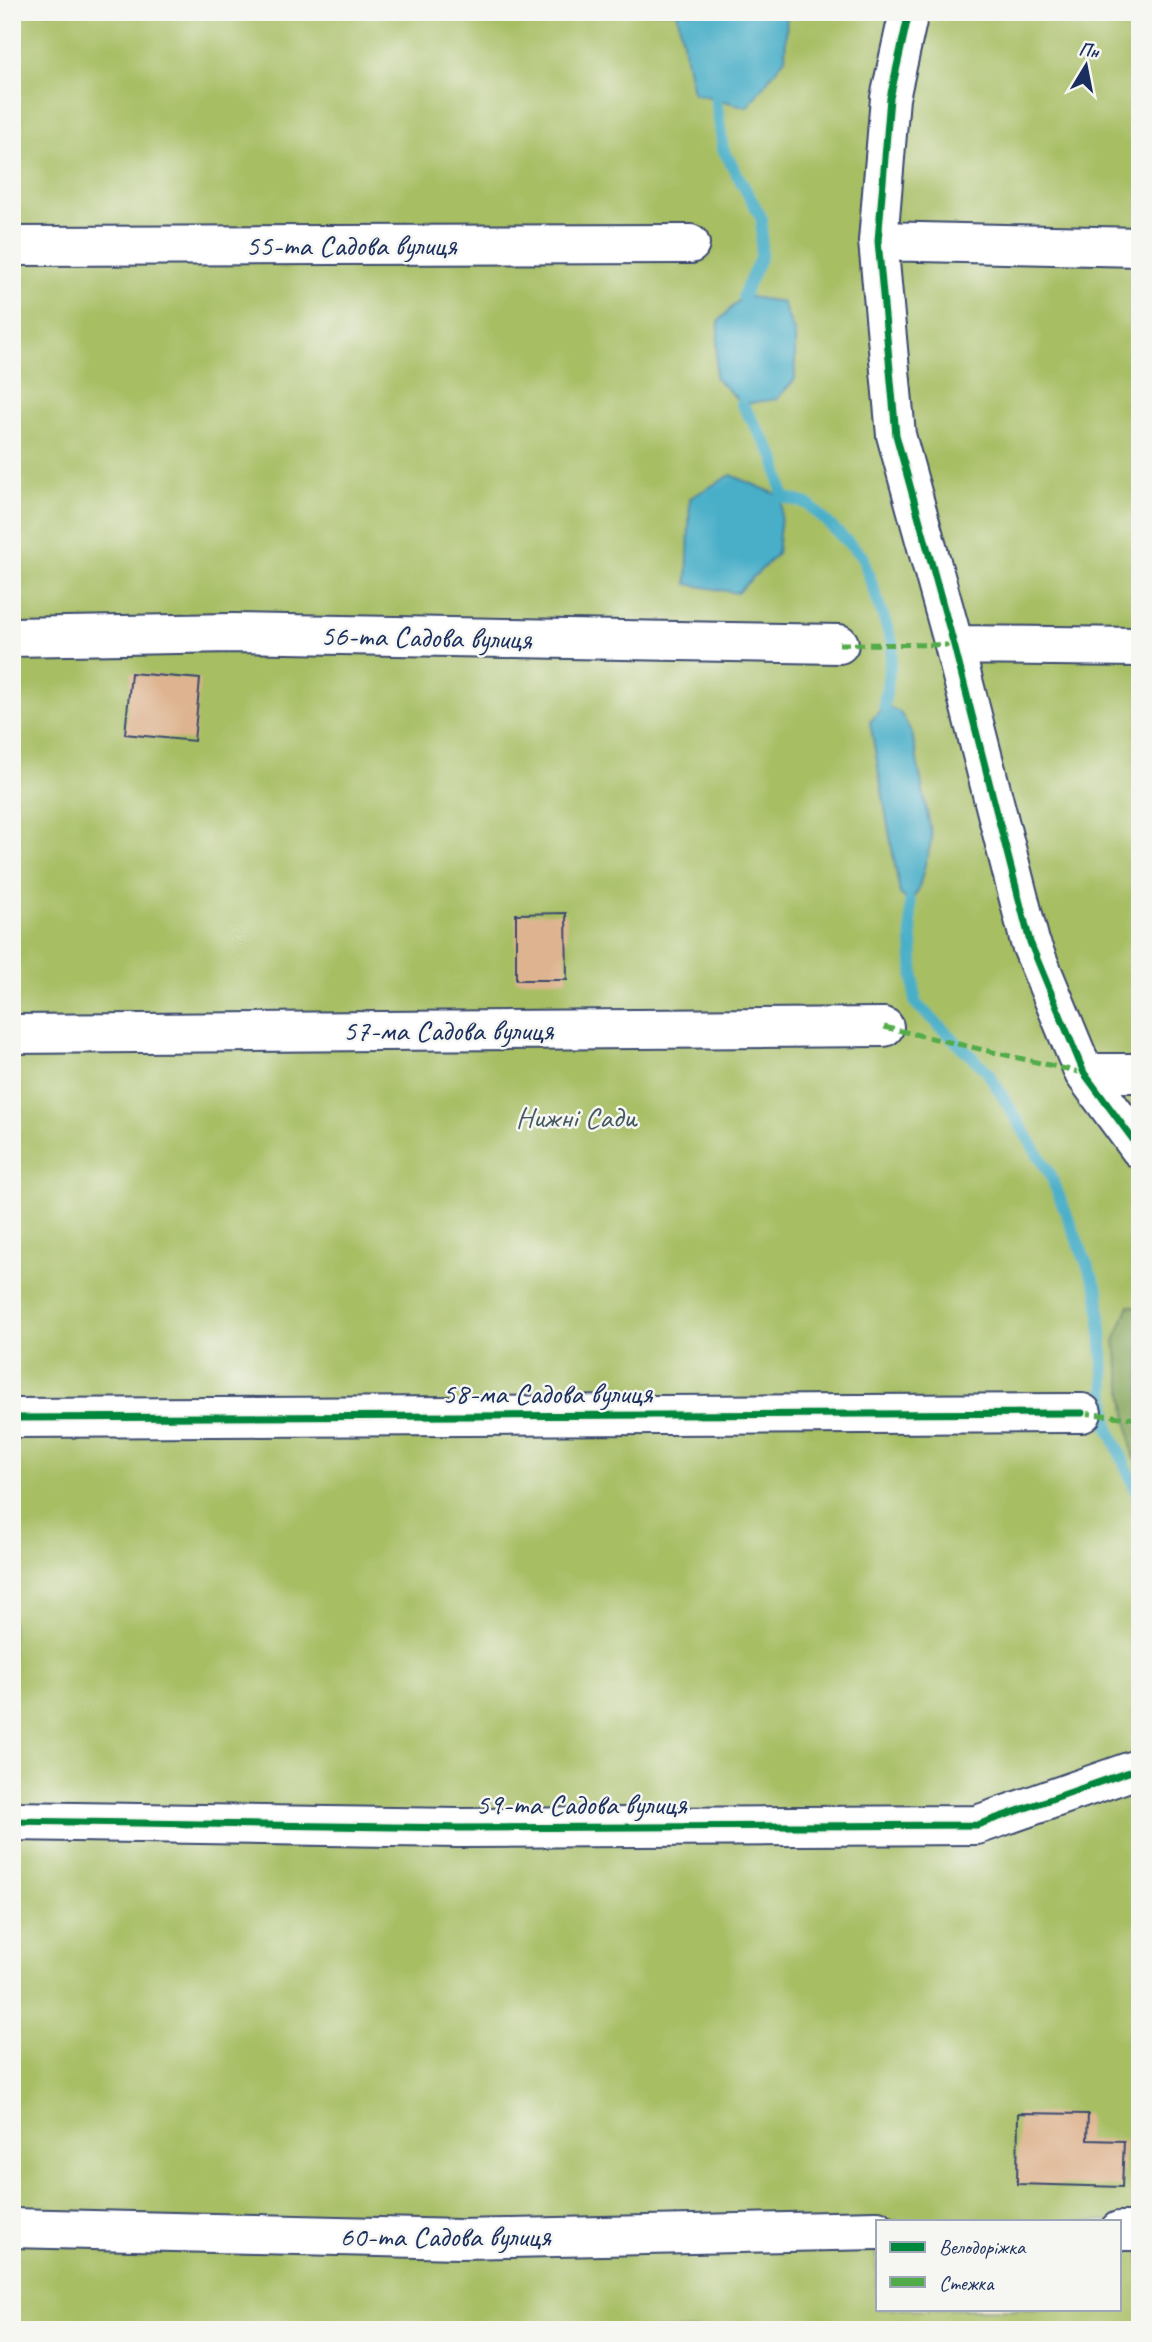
<svg xmlns="http://www.w3.org/2000/svg" width="1152" height="2342" viewBox="0 0 1152 2342" font-family="Caveat,sans-serif">
<rect width="100%" height="100%" fill="#f6f6f2"/>
<filter id="ink" filterUnits="userSpaceOnUse"><feTurbulence type="fractalNoise" baseFrequency=".0143" numOctaves="2"/><feDisplacementMap in="SourceGraphic" scale="14" xChannelSelector="R" yChannelSelector="G"/><feConvolveMatrix kernelMatrix="1 2 1 2 8 2 1 2 1" color-interpolation-filters="sRGB"/></filter>
<filter id="wash" filterUnits="userSpaceOnUse"><feTurbulence type="fractalNoise" baseFrequency=".00686" numOctaves="4" result="noise"/><feDisplacementMap in="SourceGraphic" scale="28" xChannelSelector="R" yChannelSelector="G"/><feGaussianBlur stdDeviation="1.57" result="paint"/><feColorMatrix in="noise" values="0 0 0 0 0 0 0 0 0 0 0 0 0 0 0 0 0 1.4 0 .05"/><feComposite in="paint" operator="in"/></filter>
<g filter="url(#wash)">
<rect width="100%" height="100%" fill="#ede6cc"/>
<!-- green -->
<path fill="#a7be64" stroke="#617661" stroke-width="2" fill-rule="evenodd" d="M12,12h1128v2318h-1128zM877,2221h242v88h-242z"/>
<!-- forest -->
<path fill="#85a55a" stroke="#506a5c" stroke-width="2" d="M1129,1305l11,3v154l-7,-5 -18,-116z"/>
<!-- water -->
<path fill="#49afc8" stroke="#326f93" stroke-width="2" d="M677,12h110l-2,46 -38,49 -54,-14z
M743,296l39,6 13,32v45l-18,20 -35,5 -27,-27 4,-56z
M731,475l52,22 -6,57 -40,39 -50,-9 3,-86z
M884,705l16,7 12,21 20,105 -14,53 -8,11 -10,-8 -30,-172z"/>
<g fill="none" stroke-linecap="round" stroke-linejoin="round">
<!-- stream -->
<path stroke="#49afc8" stroke-width="12" d="M716,99l7,50 39,70 -1,37 -18,40
M742,404l33,54 8,39 25,7 54,52 31,89 -9,60
M910,902l5,101 72,68 63,103 48,117 10,135 32,73"/>
</g>
<g id="blocks">
<!-- building -->
<path fill="#deb490" d="M131,673l69,6 -6,62 -69,-7z
M566,913l1,67h-51v-66z
M1018,2113l70,1 -1,26 37,1 -2,46 -105,-3z"/>
</g>
</g>
<g filter="url(#ink)">
<use href="#blocks" fill-opacity="0" stroke="#3a4a6e" stroke-width="2"/>
<g fill="none" stroke-linecap="round" stroke-linejoin="round">
<defs>
<path id="minor" d="M909,12l-19,86 -12,143 18,194 58,210 76,297 54,131 56,76
M878,241l262,6
M12,246l678,-2
M12,637l220,-4 607,11
M954,645l186,2
M12,1034l872,-7
M1084,1073h56
M12,1418l1070,-5
M12,1821l446,7 519,-3 163,-57
M12,2228l448,11 417,-9
M1119,2231h21"/>
</defs>
<!-- minor casing -->
<use href="#minor" stroke="#3a4a6e" stroke-width="42"/>
<!-- minor -->
<use href="#minor" stroke="#fff" stroke-width="38"/>
<!-- quiet -->
<path stroke="#52ab49" stroke-width="5" stroke-dasharray="10 5" stroke-linecap="butt" d="M839,644l115,1
M884,1027l200,46
M1082,1413l58,6"/>
<defs>
<path id="cycleway" d="M909,12l-19,86 -12,143 18,194 58,210 76,297 54,131 56,76
M12,1418l1070,-5
M12,1821l446,7 519,-3 163,-57"/>
</defs>
<!-- cycleway casing -->
<use href="#cycleway" stroke="#f6f6f2" stroke-width="11"/>
<!-- cycleway -->
<use href="#cycleway" stroke="#00873e" stroke-width="7"/>
</g>
</g>
<g text-anchor="middle" stroke-width="5" stroke-linejoin="round" paint-order="stroke">
<!-- street labels -->
<g font-size="30" fill="#1b2f5e" stroke="#f6f6f2">
<text x="351" y="255">55-та Садова вулиця</text>
<text transform="translate(426 637) rotate(1)" y="10">56-та Садова вулиця</text>
<text x="448" y="1040">57-ма Садова вулиця</text>
<text x="547" y="1403">58-ма Садова вулиця</text>
<text x="581" y="1814">59-та Садова вулиця</text>
<text x="445" y="2246">60-та Садова вулиця</text>
</g>
<!-- park labels -->
<g font-size="30" fill="#455a60" stroke="#f6f6f2">
<text x="576" y="1127">Нижні Сади</text>
</g>
</g>
<!-- margin -->
<rect width="1152" height="2342" fill="none" stroke="#f6f6f2" stroke-width="42"/>
<!-- legend -->
<rect x="876" y="2220" width="245" height="91" fill="#f6f6f2" stroke="#9ea6b7" stroke-width="2"/>
<rect x="890" y="2242" width="35" height="10" fill="#00873e" stroke="#9ea6b7" stroke-width="2"/>
<text x="939" y="2254" font-size="21" fill="#1b2f5e">Велодоріжка</text>
<rect x="890" y="2277" width="35" height="10" fill="#52ab49" stroke="#9ea6b7" stroke-width="2"/>
<text x="939" y="2290" font-size="21" fill="#1b2f5e">Стежка</text>
<!-- north arrow -->
<g transform="translate(1086 66) rotate(10)" stroke="#f6f6f2" stroke-width="5" paint-order="stroke">
<path d="M0-5L12 26L0 18L-12 26Z" fill="#1b2f5e"/>
<text y="-10" font-size="19" font-weight="bold" text-anchor="middle" fill="#1b2f5e">Пн</text>
</g>
</svg>
